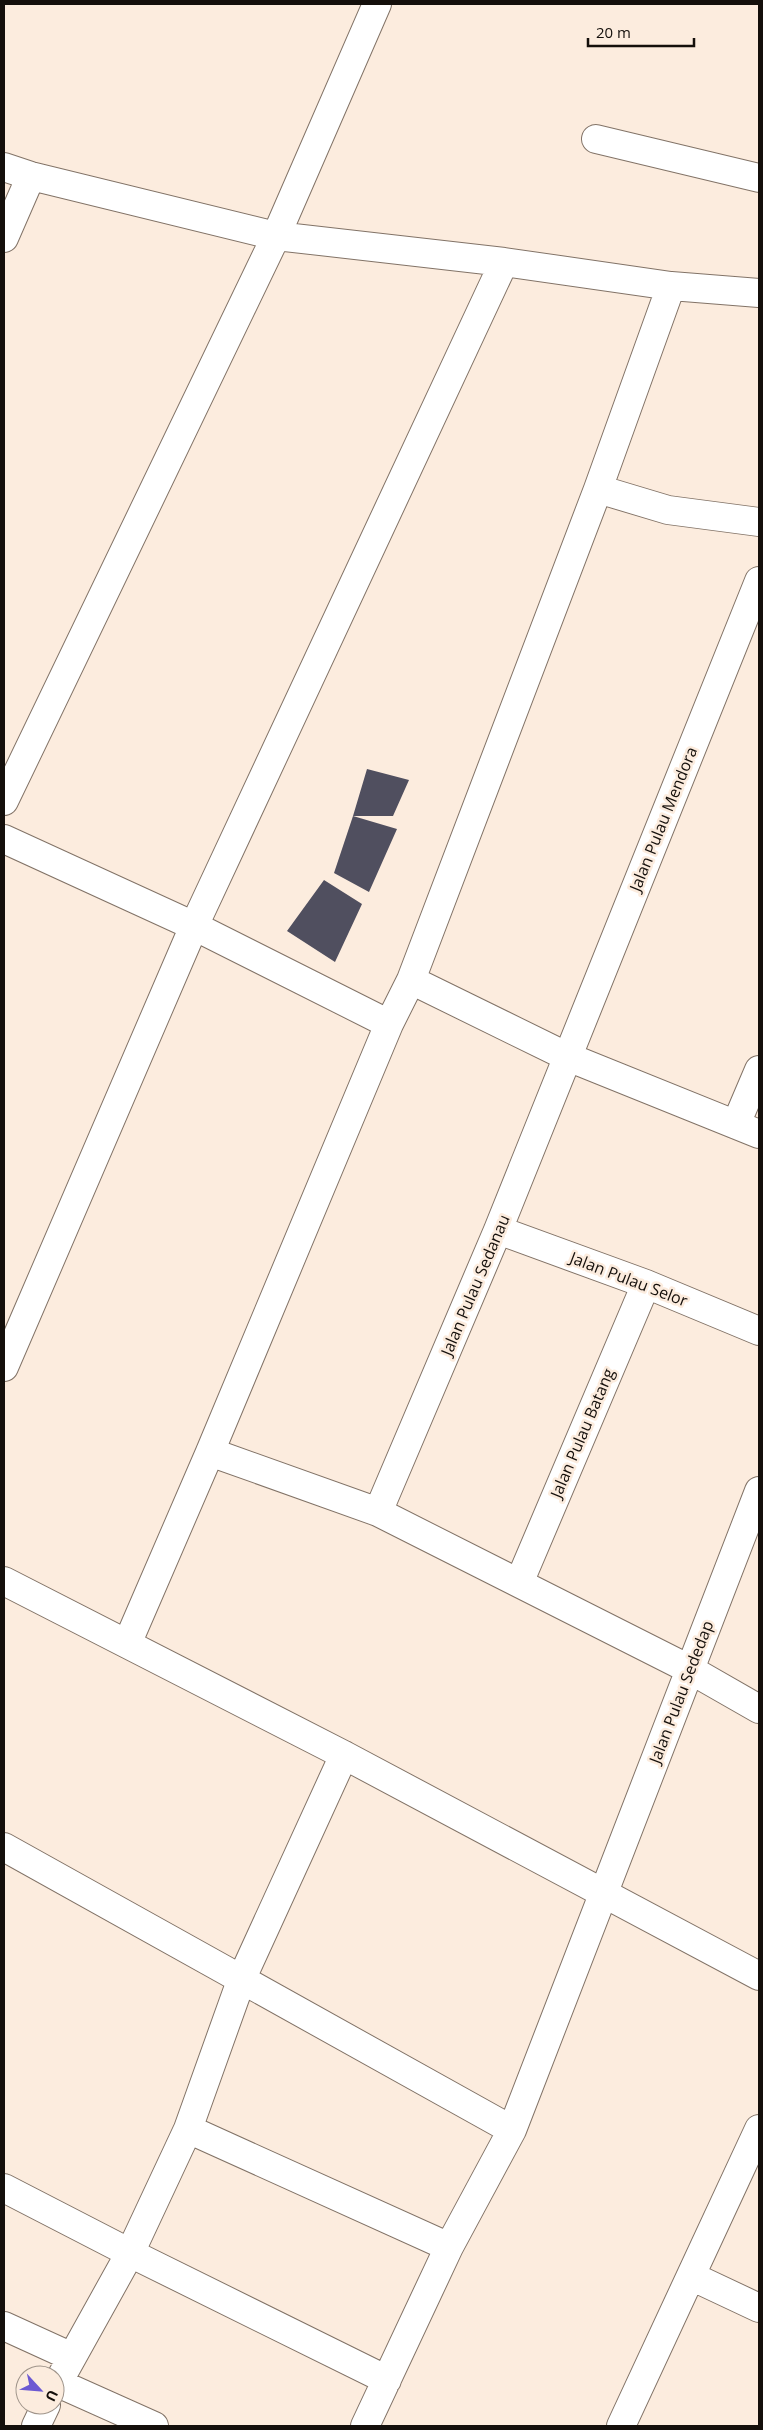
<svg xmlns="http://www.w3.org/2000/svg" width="763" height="2430" viewBox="0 0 763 2430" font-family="'Open Sans',sans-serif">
<rect width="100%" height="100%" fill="#fcecde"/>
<!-- building -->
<path fill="#504f5f" d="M367,769l42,11 -16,36h-40z
M353,816l44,13 -28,63 -35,-19z
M324,880l38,24 -27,58 -48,-31z"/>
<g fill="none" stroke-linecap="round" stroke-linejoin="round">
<defs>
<path id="minor" d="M596,139l163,39
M4,167l27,9 245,60 228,26 167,24 88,7
M4,238l27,-62
M598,489l70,21 91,12
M4,801l272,-565 101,-232
M4,839l190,87 195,98
M411,980l157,77 191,77
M736,1124l23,-54
M498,1230l148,54 113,47
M4,1367l190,-441 310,-664
M210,1452l168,60 311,157 70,40
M378,1512l120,-282 261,-649
M4,1581l340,174 415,221
M519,1583l127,-299
M127,1644l83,-192 179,-428 22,-44 187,-491 73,-203
M4,1847l508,283
M188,2129l261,118
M4,2188l126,65 257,127
M691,2276l68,32
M4,2326l68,31
M58,2383l96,43
M55,2388l75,-135 58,-124 54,-151 102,-223
M36,2426l10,-21
M365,2426l84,-179 63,-117 247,-639
M621,2426l138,-297"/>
</defs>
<!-- minor casing -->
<use href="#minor" stroke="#827367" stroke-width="30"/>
<!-- minor -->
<use href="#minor" stroke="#fff" stroke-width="28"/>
</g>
<g text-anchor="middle" stroke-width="5" stroke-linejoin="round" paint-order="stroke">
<!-- street labels -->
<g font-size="16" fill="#140f0b" stroke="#fcecde">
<text transform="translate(663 819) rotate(-68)" y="6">Jalan Pulau Mendora</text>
<text transform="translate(629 1279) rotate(21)" y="6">Jalan Pulau Selor</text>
<text transform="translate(475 1285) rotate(-67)" y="6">Jalan Pulau Sedanau</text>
<text transform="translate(582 1433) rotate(-67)" y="6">Jalan Pulau Batang</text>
<text transform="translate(681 1692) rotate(-69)" y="6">Jalan Pulau Sededap</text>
</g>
</g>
<!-- border -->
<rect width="763" height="2430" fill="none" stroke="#140f0b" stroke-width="10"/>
<!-- north arrow -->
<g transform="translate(40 2390) rotate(116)"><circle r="24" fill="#fcecde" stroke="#9f948a"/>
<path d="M0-4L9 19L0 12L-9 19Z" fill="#6c59d2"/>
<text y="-8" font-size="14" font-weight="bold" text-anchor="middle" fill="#140f0b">U</text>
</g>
<!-- scale -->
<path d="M588 38v8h106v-8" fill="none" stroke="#140f0b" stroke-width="2.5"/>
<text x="596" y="38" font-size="15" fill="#140f0b" stroke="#fcecde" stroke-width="4" paint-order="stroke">20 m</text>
</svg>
